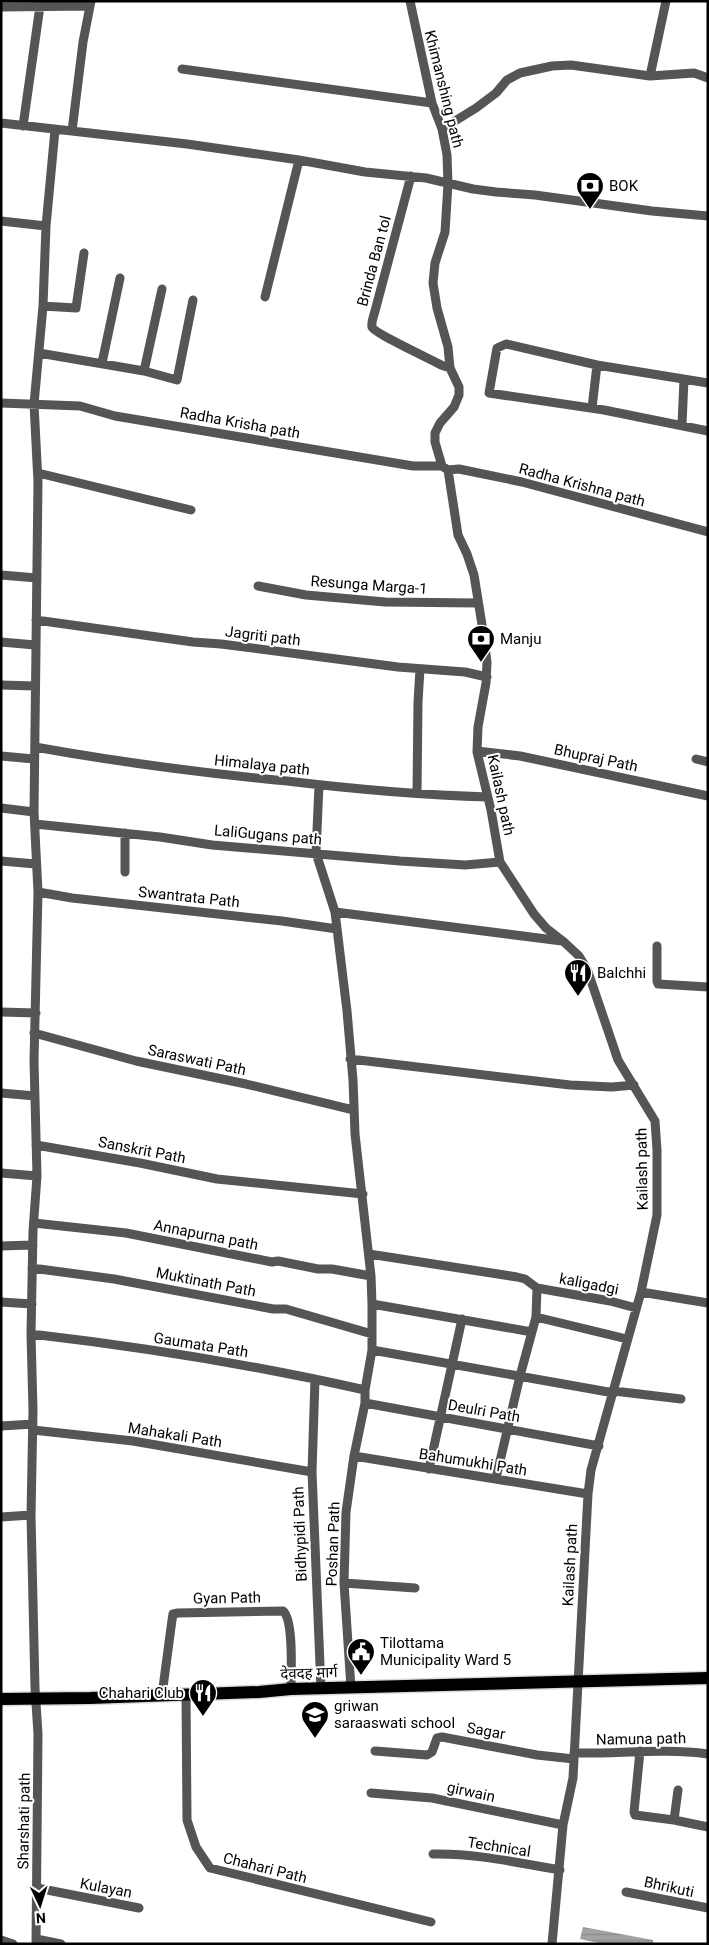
<svg xmlns="http://www.w3.org/2000/svg" width="709" height="1945" viewBox="0 0 709 1945" font-family="Roboto,'Noto Sans Devanagari',sans-serif">
<defs>
<pattern id="water-rules" width="6" height="5" patternUnits="userSpaceOnUse" patternTransform="scale(1.25)"><rect width="6" height="5" fill="#a3a3a3"/><path d="M0 2.5h6" fill="none" stroke="#8b8b8b"/></pattern>
</defs>
<rect width="100%" height="100%" fill="#fff"/>
<!-- water -->
<path fill="url(#water-rules)" d="M583,1927l70,13v4h-50l-23,-5z"/>
<g fill="none" stroke-linecap="round" stroke-linejoin="round">
<defs>
<path id="primary" d="M1,1699l89,-1 169,-6 32,-3 417,-11"/>
</defs>
<!-- primary casing -->
<use href="#primary" stroke="#dbdbdb" stroke-width="15"/>
<!-- street -->
<path stroke="#555" stroke-width="9" d="M410,1l22,102 10,26 5,26 1,29 -3,48 -10,31 -2,20 4,25 11,39 2,21 9,19v8l-5,12 -14,16 -5,10v9l7,24 6,4
M1,7l89,-1
M182,69l250,34
M650,76l16,-75
M1,123l186,21 112,16 66,12 61,6 47,11 23,3 39,3 117,16 56,5
M23,126l17,-120
M442,129l34,-21 20,-15 11,-13 13,-7 32,-7 19,-1 79,11 44,-3 14,5
M72,131l11,-89 8,-41
M411,176l-36,135c-1,4 -4,11 -3,16 2,6 60,33 69,38l9,3
M1,221l45,5
M265,297l34,-137
M43,306l33,2 8,-55
M39,353l105,18 33,9 16,-80
M102,363l18,-85
M144,371l18,-82
M708,383l-111,-18 -91,-21 -9,4 -8,45 115,17 104,21
M1,403l79,3 35,10 298,50h29
M592,408l5,-43
M682,425l2,-46
M448,470l10,65 9,19 7,21 9,56 4,31 -1,21 -8,44 -1,25 14,58 9,52 34,52 12,14 18,14 15,14 8,13 31,91 37,61 2,29v65l-16,77 -50,178 -3,24 -15,284 -10,47 -11,119
M448,470l11,-1 63,13 186,50
M38,473l153,37
M1,575l36,3
M258,586l48,9 79,7 93,1
M36,620l157,22 28,2 177,23 67,5 22,5
M1,642l34,3
M1,685l34,1
M35,747c83,15 167,26 252,34 66,8 134,14 201,16
M477,751l43,5 188,40
M1,756l33,3
M696,759l12,3
M319,785l-3,68 19,59 12,99 6,69 2,54 16,142 1,28v46l-7,40v13l-11,53 -8,56 -2,71 7,105
M417,793l1,-91 2,-33
M1,808l33,4
M35,824l125,13 52,8 188,16 65,4 35,-3
M1,861l35,3
M125,872v-39
M38,892l34,6 210,23 55,8
M335,912l227,29
M657,946v35l1,3 50,3
M1,1012l35,1
M34,1033l102,28 110,23 108,26
M350,1059l220,26 42,2 22,-2
M1,1093l34,3
M36,1145l104,18 77,16 146,15
M1,1173l36,3
M34,1223l92,10 146,29 6,-1 40,8h14l39,7
M1,1246l32,-1
M369,1254l148,23 8,2 12,9 73,13 26,7
M32,1268l82,11 159,30h13l86,25
M641,1292l67,11
M1,1302l31,2
M372,1304l160,28
M536,1317l91,22
M31,1334c112,13 224,31 334,56
M372,1350l242,43
M315,1379l-3,93 9,217
M614,1391l67,8
M365,1403l234,43
M1,1426l32,-2
M33,1430l100,11 179,31
M354,1456l234,38
M429,1469l33,-150
M496,1478l24,-102 16,-59 1,-29
M1,1517l30,-2
M344,1583l71,5
M186,1694l1,126 9,27 14,21 221,54
M162,1695l10,-75 1,-6 5,-1 105,-2c11,9 8,62 8,78
M375,1751l52,4 5,-3 5,-14 5,-1 95,18 37,4
M640,1751l-6,61 1,3 39,5 34,7
M574,1753c45,1 89,-5 134,1
M371,1793l61,5 131,27
M674,1820l4,-30
M433,1854c43,-1 85,9 127,16
M37,1888l102,20
M626,1892l82,16
M36,1939l25,5
M1,1940l12,4
M36,1944l2,-210 -3,-46 -4,-173 2,-105 -2,-76 2,-103 4,-55 -3,-115 4,-169 -4,-80 4,-330 -4,-78 9,-98 3,-80 9,-96"/>
<!-- primary -->
<use href="#primary" stroke="#000" stroke-width="12"/>
</g>
<!-- icons -->
<defs>
<symbol id="bank-pin" viewBox="-11 -11 22 30"><path d="M0 17L-7.5 6A9.5 9.5 0 1 1 7.5 6Z" fill="#000" stroke="#fff"/><path d="M-6-4H6V4H-6ZM0-2.3a2.3 2.3 0 1 0 0 4.6a2.3 2.3 0 1 0 0-4.6Z" fill="#fff"/></symbol>
<symbol id="restaurant-pin" viewBox="-11 -11 22 30"><path d="M0 17L-7.5 6A9.5 9.5 0 1 1 7.5 6Z" fill="#000" stroke="#fff"/><path d="M-5-6h1v4h1v-4h1v4h1v-4h1v5L-1.5 .5V6h-2V.5L-5-1ZM5-6V6H3V1.5H1.5Q1.5-4 5-6Z" fill="#fff"/></symbol>
<symbol id="civic-pin" viewBox="-11 -11 22 30"><path d="M0 17L-7.5 6A9.5 9.5 0 1 1 7.5 6Z" fill="#000" stroke="#fff"/><path d="M-.6-6.5H3V-4.5H.6V-3L4-1V1h2V6H-6V1h2V-1L-.6-3ZM-1.2 2.5V6h2.4V2.5Z" fill="#fff"/></symbol>
<symbol id="school-pin" viewBox="-11 -11 22 30"><path d="M0 17L-7.5 6A9.5 9.5 0 1 1 7.5 6Z" fill="#000" stroke="#fff"/><path d="M0-5L7-2L0 1L-7-2ZM-4 1L0 2.5L4 1V4Q0 6-4 4Z" fill="#fff"/></symbol>
</defs>
<g fill-rule="evenodd">
<use href="#bank-pin" x="574" y="170" width="32" height="43"/>
<use href="#bank-pin" x="465" y="623" width="32" height="43"/>
<use href="#restaurant-pin" x="562" y="957" width="32" height="43"/>
<use href="#civic-pin" x="345" y="1636" width="32" height="43"/>
<use href="#restaurant-pin" x="187" y="1677" width="32" height="43"/>
<use href="#school-pin" x="299" y="1699" width="32" height="43"/>
</g>
<g text-anchor="middle" stroke-width="4" stroke-linejoin="round" paint-order="stroke">
<!-- street labels -->
<g font-size="15" fill="#000" stroke="#fff">
<text transform="translate(444 89) rotate(76)" y="5">Khimanshing path</text>
<text transform="translate(374 261) rotate(-75)" y="5">Brinda Ban tol</text>
<text transform="translate(240 423) rotate(10)" y="5">Radha Krisha path</text>
<text transform="translate(582 485) rotate(15)" y="5">Radha Krishna path</text>
<text transform="translate(369 585) rotate(4)" y="5">Resunga Marga-1</text>
<text transform="translate(263 636) rotate(7)" y="5">Jagriti path</text>
<text transform="translate(596 758) rotate(12)" y="5">Bhupraj Path</text>
<text transform="translate(262 765) rotate(6)" y="5">Himalaya path</text>
<text transform="translate(501 795) rotate(78)" y="5">Kailash path</text>
<text transform="translate(268 835) rotate(5)" y="5">LaliGugans path</text>
<text transform="translate(189 897) rotate(6)" y="5">Swantrata Path</text>
<text transform="translate(197 1060) rotate(12)" y="5">Saraswati Path</text>
<text transform="translate(142 1150) rotate(11)" y="5">Sanskrit Path</text>
<text transform="translate(642 1169) rotate(-91)" y="5">Kailash path</text>
<text transform="translate(206 1235) rotate(11)" y="5">Annapurna path</text>
<text transform="translate(206 1282) rotate(11)" y="5">Muktinath Path</text>
<text transform="translate(589 1284) rotate(11)" y="5">kaligadgi</text>
<text transform="translate(201 1345) rotate(9)" y="5">Gaumata Path</text>
<text transform="translate(484 1411) rotate(10)" y="5">Deulri Path</text>
<text transform="translate(175 1435) rotate(9)" y="5">Mahakali Path</text>
<text transform="translate(473 1462) rotate(9)" y="5">Bahumukhi Path</text>
<text transform="translate(300 1534) rotate(-92)" y="5">Bidhypidi Path</text>
<text transform="translate(333 1544) rotate(-88)" y="5">Poshan Path</text>
<text transform="translate(570 1565) rotate(-87)" y="5">Kailash path</text>
<text transform="translate(227 1598) rotate(-1)" y="5">Gyan Path</text>
<text transform="translate(309 1673) rotate(-2)" y="5">देवदह मार्ग</text>
<text transform="translate(486 1731) rotate(10)" y="5">Sagar</text>
<text transform="translate(641 1739) rotate(-1)" y="5">Namuna path</text>
<text transform="translate(471 1792) rotate(12)" y="5">girwain</text>
<text transform="translate(24 1821) rotate(-89)" y="5">Sharshati path</text>
<text transform="translate(499 1847) rotate(9)" y="5">Technical</text>
<text transform="translate(265 1868) rotate(14)" y="5">Chahari Path</text>
<text transform="translate(669 1887) rotate(12)" y="5">Bhrikuti</text>
<text transform="translate(106 1888) rotate(11)" y="5">Kulayan</text>
</g>
<!-- poi labels -->
<g font-size="15" fill="#000" stroke="#fff" text-anchor="start">
<text x="609" y="191">BOK</text>
<text x="500" y="644">Manju</text>
<text x="597" y="978">Balchhi</text>
<text x="380" y="1648">Tilottama<tspan x="380" dy="17">Municipality Ward 5</tspan></text>
<text x="184" y="1698" text-anchor="end">Chahari Club</text>
<text x="334" y="1711">griwan<tspan x="334" dy="17">saraaswati school</tspan></text>
</g>
</g>
<!-- border -->
<rect width="709" height="1945" fill="none" stroke="#000000" stroke-width="5"/>
<!-- north arrow -->
<g transform="translate(40 1905) rotate(176)" stroke="#ffffff" stroke-width="4" paint-order="stroke">
<path d="M0-4L9 19L0 12L-9 19Z" fill="#000000"/>
<text y="-8" font-size="14" font-weight="bold" text-anchor="middle" fill="#000000">N</text>
</g>
</svg>
